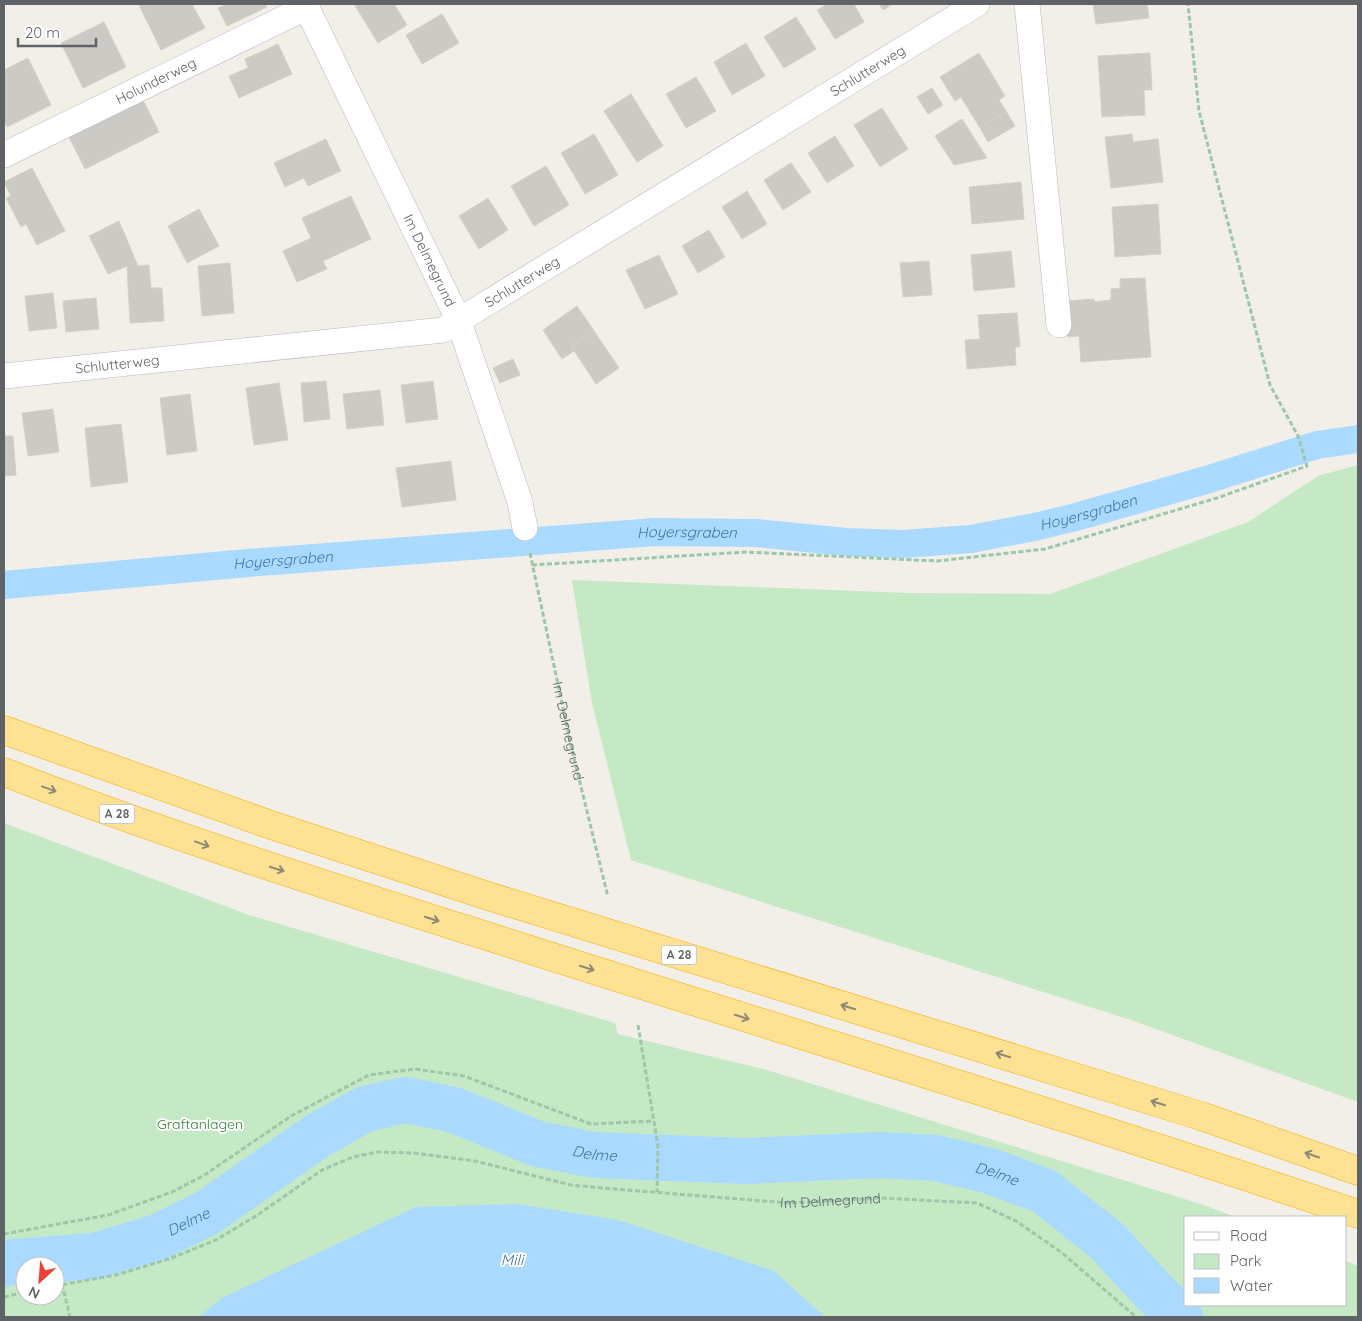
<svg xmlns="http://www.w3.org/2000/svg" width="1362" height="1321" viewBox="0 0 1362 1321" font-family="Quicksand,sans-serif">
<rect width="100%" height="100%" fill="#f1efe8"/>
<!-- green -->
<path fill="#c5e8c5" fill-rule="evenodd" d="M1358,465v637l-224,-81 -503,-161 -39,-157 -20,-123 335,13 143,1 198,-72 70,-46z
M4,823l245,92 366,108 3,11 149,36 437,135 31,12h-49v88h160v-44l12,5v51h-1354zM25,1266h30v30h-30z"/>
<!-- water -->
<path fill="#aadaff" d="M518,1204l100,16 156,51 51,46h-626l23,-19 194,-91z"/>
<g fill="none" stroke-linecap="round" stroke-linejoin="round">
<!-- canal -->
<path stroke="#aadaff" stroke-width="28" id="s1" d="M4,585l244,-22 407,-31 101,1 90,9 56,2 69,-5 68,-13 37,-9 130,-37 111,-35 41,-6"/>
<!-- river -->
<path stroke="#aadaff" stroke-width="46" id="s2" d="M4,1264l9,-2 81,-6 64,-19 49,-24 110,-77 48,-27 41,-9 48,10 84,34 56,11 151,6 134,-6 57,3 54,13 54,20 62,49 50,54 24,23"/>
</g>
<!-- building -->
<path fill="#cccac5" stroke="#d6d1c6" d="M141,4h51l13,24 -44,22 -22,-45z
M228,4h37l2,3 -40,19 -9,-18z
M354,4h40l13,21 -29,18z
M828,4h26l10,18 -29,17 -18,-29z
M879,4h14l-10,6z
M1093,4h54l2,14 -53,6z
M442,14l17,29 -37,21 -16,-29z
M796,17l20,32 -32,19 -20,-31z
M104,22l22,45 -43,21 -22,-45z
M746,43l19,33 -33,19 -18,-33z
M278,44l14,30 -53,24 -10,-22 19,-8 -3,-9z
M979,53l26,43 -6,4 7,11 -26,17 -19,-31 -6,4 -15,-24z
M1150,53l2,37h-8l1,25 -43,2 -4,-61z
M28,58l23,47 -44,22 -3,-6v-51z
M696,77l20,34 -30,17 -20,-34z
M932,88l11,17 -15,9 -11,-17z
M631,94l32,52 -26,16 -33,-51z
M142,98l17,34 -74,37 -17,-34z
M882,108l26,41 -28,18 -26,-42z
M1006,111l9,15 -27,16 -8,-14z
M962,119l25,39 -33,7 -19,-29z
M594,134l24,41 -33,19 -24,-41z
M1132,134l1,8 25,-3 5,43 -52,6 -6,-51z
M835,136l19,30 -27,17 -19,-30z
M326,139l15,32 -33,15 -4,-8 -19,9 -11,-24z
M791,163l20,29 -28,18 -19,-30z
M546,166l23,39 -35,21 -23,-40z
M32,168l33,63 -28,14 -11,-21 -5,3 -15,-29 5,-2 -7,-14z
M1021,182l3,37 -52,5 -3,-37z
M747,191l20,33 -25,15 -20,-32z
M351,196l20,43 -48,22 4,8 -30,13 -14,-31 28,-13 -9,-20z
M488,198l20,32 -29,19 -20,-33z
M1158,204l3,50 -46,3 -3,-50z
M199,209l20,37 -32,17 -19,-37z
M119,221l19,45 11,-1 2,23h11l2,33 -34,2 -3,-57 -19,8 -19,-38z
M709,230l16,27 -27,16 -16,-27z
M1011,251l4,36 -41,4 -3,-36z
M659,255l19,39 -33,15 -19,-39z
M929,261l3,34 -29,2 -3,-34z
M230,263l4,50 -32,3 -4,-50z
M1145,278l6,79 -70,5 -2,-26 -11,1 -3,-36 29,-2v3l17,-2v-11l9,-1v-9z
M53,293l4,35 -28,3 -4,-35z
M96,298l3,31 -33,3 -3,-31z
M577,306l17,25 -23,15 3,5 -12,8 -19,-29z
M1017,313l3,34h-5l1,18 -49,4 -2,-29 15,-1 -2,-24z
M594,331l25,37 -23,16 -25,-38z
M513,359l7,16 -20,8 -7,-15z
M326,381l4,38 -26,3 -3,-39z
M433,381l5,38 -32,4 -5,-38z
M279,383l9,57 -34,5 -8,-57z
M380,390l4,35 -37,4 -4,-35z
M190,394l7,57 -30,4 -7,-57z
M53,409l6,43 -31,4 -6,-43z
M121,424l7,58 -37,5 -6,-59z
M4,436h9l3,39 -12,1z
M451,461l5,39 -54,7 -6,-39z"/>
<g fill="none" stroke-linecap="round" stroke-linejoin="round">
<defs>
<g id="street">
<path id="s5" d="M305,4l153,315 62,183 5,26"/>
<path d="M1027,4l32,321"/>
<path id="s6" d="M4,155l303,-148"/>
<path id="s7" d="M4,376l439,-46 534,-326"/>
</g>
<path id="highway" d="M4,730l264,94 220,72 713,220 157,55
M4,772c167,65 338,118 508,172 282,90 566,175 846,270"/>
</defs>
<!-- street casing -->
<use href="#street" stroke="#b5b8bc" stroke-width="26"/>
<!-- highway casing -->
<use href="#highway" stroke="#f9ab00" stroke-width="29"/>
<!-- path -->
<g stroke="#9cc7a9" stroke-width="3" stroke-dasharray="5 2.5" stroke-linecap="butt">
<path id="s3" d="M530,553l42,197 36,147"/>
<path d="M532,565l214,-13 191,9 108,-12 172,-51 90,-32 -9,-30 -28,-51 -71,-274 -11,-107"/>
<path d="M638,1025l20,121 -1,46"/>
<path d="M4,1234l104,-19 64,-23 31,-16 88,-60 78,-41 46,-6 49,7 127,48 63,-3"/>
<path d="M62,1284l8,33"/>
<path id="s4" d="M55,1286l61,-11 53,-16 47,-19 40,-24 66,-46 31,-13 24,-5 37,1 61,8 96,24 31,3 187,15 92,-5 96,5 39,18 45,31 75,65"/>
<path d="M4,1297l21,-5"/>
</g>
<!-- street -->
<use href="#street" stroke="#fff" stroke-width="25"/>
<!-- highway -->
<use href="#highway" stroke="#fde293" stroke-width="28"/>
</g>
<!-- one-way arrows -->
<defs><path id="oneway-shaft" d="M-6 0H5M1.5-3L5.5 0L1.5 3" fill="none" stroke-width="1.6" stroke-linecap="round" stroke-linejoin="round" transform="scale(1.25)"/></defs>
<g stroke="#8e8975">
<use href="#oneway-shaft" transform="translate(49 789) rotate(20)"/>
<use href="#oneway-shaft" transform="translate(202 844) rotate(20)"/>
<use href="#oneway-shaft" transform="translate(277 869) rotate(18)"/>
<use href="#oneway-shaft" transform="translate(432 919) rotate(18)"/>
<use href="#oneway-shaft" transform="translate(587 968) rotate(18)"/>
<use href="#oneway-shaft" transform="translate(848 1007) rotate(-163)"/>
<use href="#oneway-shaft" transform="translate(742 1017) rotate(18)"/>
<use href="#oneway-shaft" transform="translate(1003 1055) rotate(-163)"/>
<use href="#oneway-shaft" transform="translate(1158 1103) rotate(-163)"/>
<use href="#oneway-shaft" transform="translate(1312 1155) rotate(-161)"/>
</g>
<g text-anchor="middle" stroke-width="4" stroke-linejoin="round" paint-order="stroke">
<!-- shield labels -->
<g fill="#fff" stroke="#8f9295" stroke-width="1">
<rect x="99.5" y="804.5" width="35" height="19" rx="4"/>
<rect x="661.5" y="945.5" width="35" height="19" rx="4"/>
</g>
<g font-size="12" font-weight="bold" fill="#5f6368">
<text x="117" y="818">A 28</text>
<text x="679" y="959">A 28</text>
</g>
<!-- street labels -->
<g font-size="14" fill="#5f6368" stroke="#fff">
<text dy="5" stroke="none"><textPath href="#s7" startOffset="939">Schlutterweg</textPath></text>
<text dy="5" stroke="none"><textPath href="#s6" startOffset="169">Holunderweg</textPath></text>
<text dy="5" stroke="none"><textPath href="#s5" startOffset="285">Im Delmegrund</textPath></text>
<text dy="5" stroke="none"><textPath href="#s7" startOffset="534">Schlutterweg</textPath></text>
<text dy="5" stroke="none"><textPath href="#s7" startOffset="114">Schlutterweg</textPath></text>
<text dy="5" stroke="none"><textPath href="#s3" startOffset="182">Im Delmegrund</textPath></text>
<text dy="5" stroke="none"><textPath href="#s4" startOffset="811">Im Delmegrund</textPath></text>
</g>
<!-- park labels -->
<g font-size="14" fill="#348238" stroke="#fff">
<text x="200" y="1129">Graftanlagen</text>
</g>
<!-- water labels -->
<g font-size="15" font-style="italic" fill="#4174aa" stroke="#fff">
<text dy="5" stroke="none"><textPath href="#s1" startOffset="1090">Hoyersgraben</textPath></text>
<text dy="5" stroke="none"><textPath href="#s1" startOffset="685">Hoyersgraben</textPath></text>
<text dy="5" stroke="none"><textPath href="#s1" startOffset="280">Hoyersgraben</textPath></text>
<text dy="5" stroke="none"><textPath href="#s2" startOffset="640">Delme</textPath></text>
<text dy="5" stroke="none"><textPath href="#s2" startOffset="1045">Delme</textPath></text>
<text dy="5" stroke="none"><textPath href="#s2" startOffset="191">Delme</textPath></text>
<text x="512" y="1265">Mili</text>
</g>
</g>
<!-- border -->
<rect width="1362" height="1321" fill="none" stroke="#5f6368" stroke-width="10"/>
<!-- legend -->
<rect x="1184" y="1216" width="162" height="90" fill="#ffffff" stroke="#bfc1c3"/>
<rect x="1194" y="1232" width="25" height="8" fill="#ffffff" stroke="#bfc1c3"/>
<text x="1230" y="1241" font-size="15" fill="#5f6368">Road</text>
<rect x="1194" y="1254" width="25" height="15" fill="#c5e8c5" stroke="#bfc1c3"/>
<text x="1230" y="1266" font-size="15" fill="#5f6368">Park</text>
<rect x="1194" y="1278" width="25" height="15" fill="#aadaff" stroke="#bfc1c3"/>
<text x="1230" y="1291" font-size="15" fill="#5f6368">Water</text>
<!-- north arrow -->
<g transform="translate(40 1281) rotate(206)"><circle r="24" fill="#ffffff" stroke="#bfc1c3"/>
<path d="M0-4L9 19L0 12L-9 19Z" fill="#ea4335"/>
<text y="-8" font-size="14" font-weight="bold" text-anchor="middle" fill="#5f6368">N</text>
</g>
<!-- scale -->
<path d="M18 38v8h78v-8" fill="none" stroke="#5f6368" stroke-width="2.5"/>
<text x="25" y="38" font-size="15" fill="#5f6368" stroke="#ffffff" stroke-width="4" paint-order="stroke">20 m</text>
</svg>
